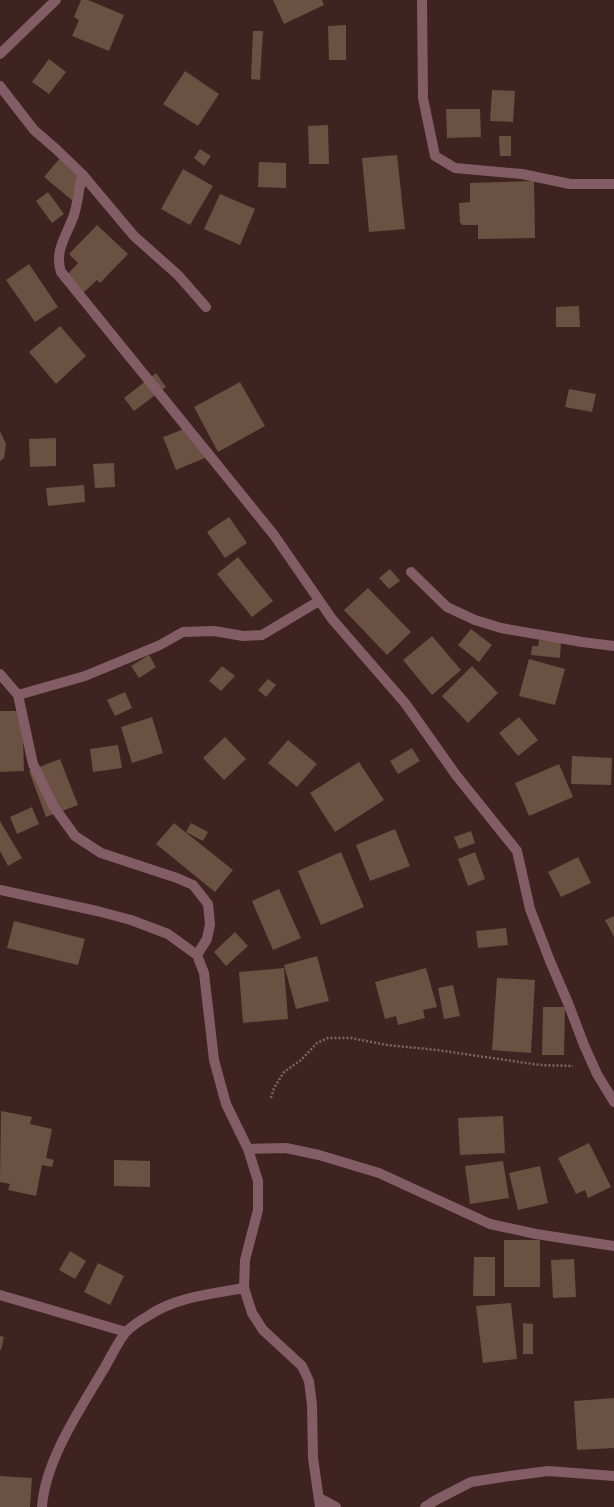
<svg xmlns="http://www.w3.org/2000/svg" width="614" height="1507" viewBox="0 0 614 1507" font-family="Mulish,sans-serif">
<rect width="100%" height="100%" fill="#3e2320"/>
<!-- building -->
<path fill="#6a5141" d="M81,0h7l36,15 -15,36 -37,-15 7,-16 -5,-3z
M273,0h49l2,5 -40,19z
M346,25v35h-17l-1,-34z
M253,31h10l-3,49 -9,-1z
M49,59l17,13 -17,22 -17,-12z
M185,71l34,23 -21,32 -35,-22z
M492,90l23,1 -2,31 -23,-1z
M446,109h34l1,28 -34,1z
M328,125l1,39h-20l-1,-38z
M499,136h12v20h-11z
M200,149l11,7 -7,10 -10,-8z
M397,155l8,74 -36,3 -7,-74z
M60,158l29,25 -16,18 -29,-24z
M259,162l27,1v25l-28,-1z
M183,169l30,17 -23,39 -29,-16z
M534,181l1,57 -57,1v-14h-16l-1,-2h-1l-1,-20 11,-1v-19z
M48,192l16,22 -12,9 -16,-22z
M220,194l35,15 -15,36 -36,-16z
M97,225l31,29 -28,29 -3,-3 -14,13 -17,-17 12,-13 -9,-9z
M29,264l29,43 -23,15 -29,-42z
M579,306l1,21h-24v-20z
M60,326l26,30 -30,28 -27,-32z
M156,373l10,14 -32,24 -10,-13z
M240,382l25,44 -47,26 -24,-45z
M569,389l27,5 -4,18 -27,-5z
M192,426l13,32 -29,12 -13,-33z
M0,431l6,13 -2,14 -4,3z
M56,438v28l-26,1 -1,-28z
M114,463l1,24 -20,1 -2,-24z
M84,485l1,17 -37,4 -2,-18z
M229,517l18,26 -22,15 -18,-26z
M238,557l35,44 -21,16 -35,-43z
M390,569l10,12 -11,8 -10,-11z
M368,588l43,44 -24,23 -43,-45z
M471,629l21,16 -13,17 -21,-17z
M432,636l29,34 -29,25 -29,-35z
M539,640l22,2 -1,16 -29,-3 1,-9h6z
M149,655l7,12 -17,11 -8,-12z
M529,659l36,10 -10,36 -36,-9z
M222,666l13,10 -14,15 -12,-10z
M472,666l26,27 -30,30 -26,-27z
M268,679l8,6 -10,12 -8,-7z
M125,692l7,16 -17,8 -8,-16z
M0,711h22l2,60 -24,1z
M152,717l11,36 -31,10 -11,-36z
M519,717l19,23 -20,16 -19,-23z
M225,737l21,22 -22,21 -21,-22z
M288,740l29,24 -20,23 -29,-24z
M118,745l4,23 -29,4 -3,-23z
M412,748l8,13 -22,13 -8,-13z
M572,756l40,2 -1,27 -40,-1z
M60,759l18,46 -32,12 -17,-46z
M359,762l25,38 -49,32 -25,-39z
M559,764l14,33 -44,19 -14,-33z
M32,807l7,17 -22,10 -7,-17z
M0,821l22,37 -14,8 -8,-15z
M174,823l59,47 -18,22 -59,-48z
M191,823l17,9 -5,9 -17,-9z
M395,829l15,37 -40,15 -14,-36z
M471,831l4,12 -16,6 -5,-12z
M341,852l23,55 -43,18 -23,-54z
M475,852l10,27 -17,7 -10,-27z
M578,857l13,26 -30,14 -13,-25z
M279,889l22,49 -28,12 -21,-49z
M614,916v21l-9,-17z
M14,921l71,18 -7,26 -71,-17z
M506,928l2,17 -30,3 -2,-17z
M235,932l13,14 -22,20 -12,-14z
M317,956l12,45 -33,8 -12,-44z
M284,968l4,51 -45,4 -4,-51z
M426,968l11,39 -14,3 2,8 -27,7 -2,-9 -11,3 -10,-37z
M497,978l38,2 -4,73 -39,-3z
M453,985l7,31 -16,3 -6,-31z
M543,1007h22l-1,48h-22z
M1,1111l31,6 -2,7 22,5 -6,29 8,2 -2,7 -10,-2 -6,31 -28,-6 2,-6 -10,-2z
M503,1116l2,37 -45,2 -2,-37z
M589,1143l22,44 -23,11 -3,-8 -9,4 -18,-36z
M114,1160l36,1v26l-36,-1z
M503,1161l6,37 -39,6 -5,-38z
M540,1166l8,37 -30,7 -9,-37z
M504,1240h36v47h-36z
M70,1251l16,10 -11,18 -16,-9z
M474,1257h21v39h-22z
M574,1259l2,38 -23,1 -2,-38z
M98,1263l26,13 -14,29 -26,-13z
M511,1303l6,56 -34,4 -7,-57z
M523,1323l10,1v30h-10z
M0,1336l4,1 -3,13h-1z
M614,1398v50l-37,2 -3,-49z
M0,1476l32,2 -2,29h-30z"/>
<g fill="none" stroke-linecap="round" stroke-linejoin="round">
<!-- path -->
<path stroke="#7c6562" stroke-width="2.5" stroke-dasharray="2 2" stroke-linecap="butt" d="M271,1098l3,-10 10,-16 17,-12 16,-17 11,-5h23l36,7 50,5 103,15 33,1"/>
<!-- minor -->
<path stroke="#835d66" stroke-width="10" d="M422,0l1,98 12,58 20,12 67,6 48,10h44
M0,54l56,-54
M0,86l34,44 22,19 26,25 52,62 44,39 28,32
M82,174c-3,14 -4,28 -8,41 -7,20 -20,35 -13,57l213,263 58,84 73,84 51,72 61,76 13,58 20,52 18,42 16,42 13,29 17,28
M411,572l36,35 28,13 26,8 81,14 32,4
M0,674l18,21 15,69 21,43 21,29 26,17 76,25 16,7 15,19 2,20 -3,15 -10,16
M18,695l67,-19 75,-31 23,-13 31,-1 29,5 19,-1 57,-34
M0,890l97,21 34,9 37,14 29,21 7,18 10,87 12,44 22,45 10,32v29l-13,50 -1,28 8,25 11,17 39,36 7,15 3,24 1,53 7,49
M248,1149l38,-1 33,7 60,18 111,51 46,10 78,12
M0,1295l126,37
M319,1498l17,9
M42,1507c3,-46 37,-96 60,-135 7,-11 16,-31 24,-40 6,-6 15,-12 22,-16 27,-19 64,-22 96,-28
M425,1507l11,-7 35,-18 39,-6 38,-5 66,5"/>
</g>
</svg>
